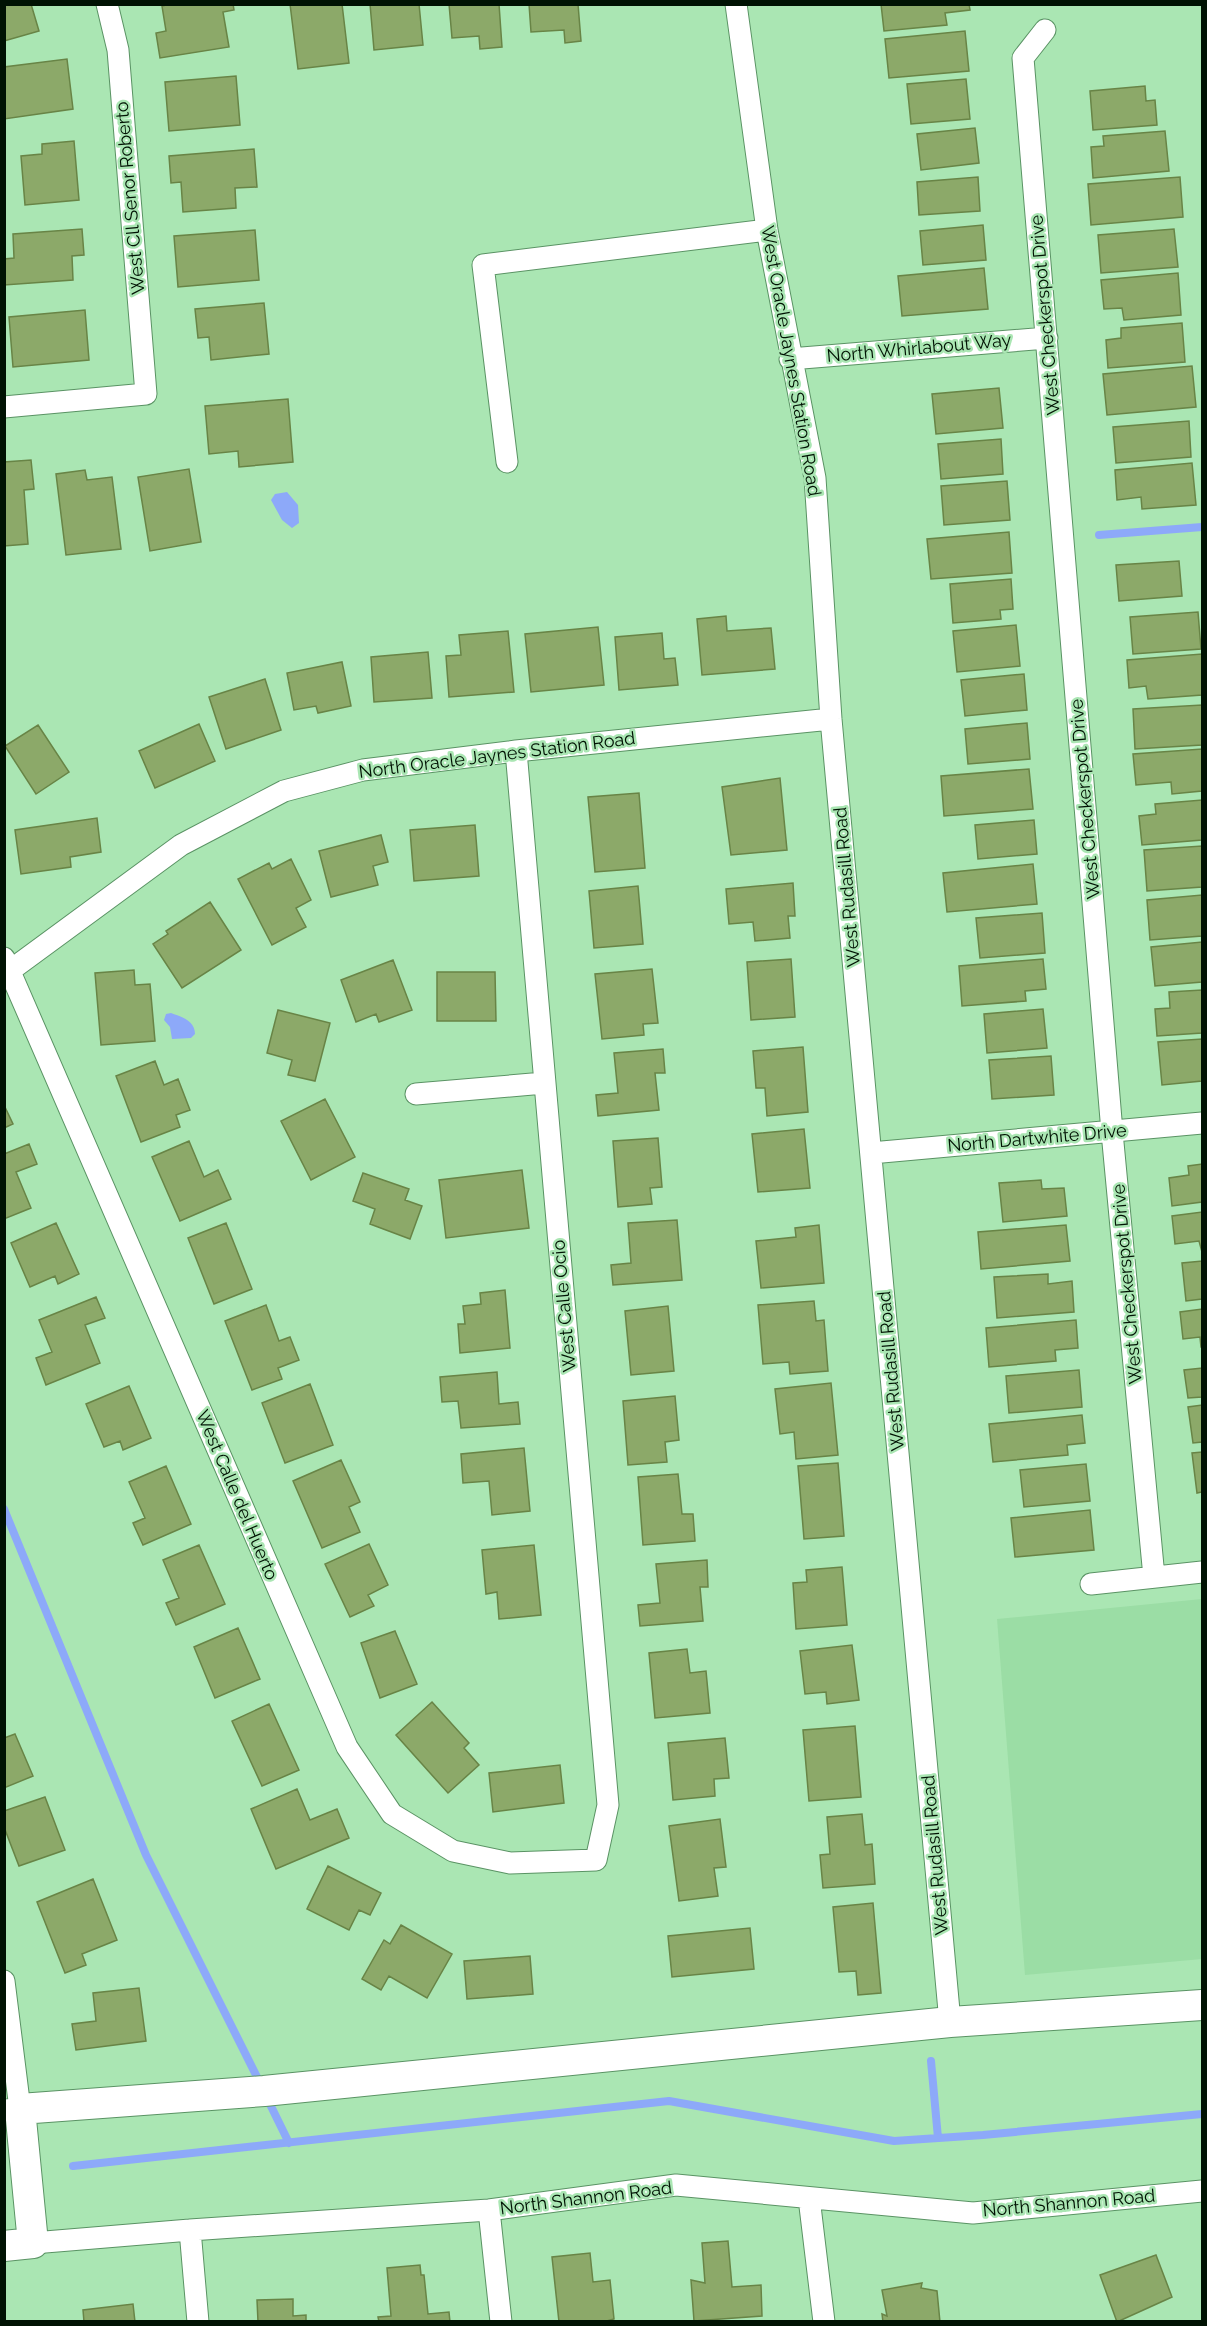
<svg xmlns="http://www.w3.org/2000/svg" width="1207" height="2326" viewBox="0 0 1207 2326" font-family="Raleway,sans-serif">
<rect width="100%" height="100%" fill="#aae6b3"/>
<!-- built -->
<path fill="#9bdda5" d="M1202,1599v360l-177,16 -28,-356z"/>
<!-- water -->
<path fill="#8da9f9" d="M287,492l11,13 1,18 -7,5 -10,-8 -11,-20 4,-6z
M171,1013c11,4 24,8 24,21l-4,4 -19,1 -2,-12 -6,-7 2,-6z"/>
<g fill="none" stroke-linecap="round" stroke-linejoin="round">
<!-- stream -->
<path stroke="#8da9f9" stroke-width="8" d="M1099,535l103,-8
M4,1509l142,346 115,230
M931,2061l7,77
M266,2096l23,47
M73,2166l596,-65 225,40 89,-6 219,-21"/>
</g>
<!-- building -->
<path fill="#8ca969" stroke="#688446" stroke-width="1.5" d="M4,4h27l8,27 -35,10z
M171,4h62l1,6 -11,2 6,35 -69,11 -4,-25 10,-2 -4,-25z
M290,4h52l7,59 -51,6z
M370,4h49l4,41 -49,5z
M449,4h50l3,43 -22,2 -1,-13 -27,2z
M529,4h49l3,37 -16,2 -1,-13 -33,2z
M881,4h88l1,6 -25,3 2,12 -63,6z
M965,31l4,40 -80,7 -4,-39z
M67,59l6,50 -69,10v-52z
M236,76l4,49 -71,6 -4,-49z
M966,79l4,40 -59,5 -4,-40z
M1145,86l1,15 9,-1 2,25 -64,5 -3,-39z
M975,128l4,35 -58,7 -4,-36z
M1165,131l4,40 -76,7 -2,-31 13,-1 -1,-10z
M74,141l5,59 -54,5 -4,-49 21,-2v-10z
M254,149l3,38 -22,1 1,20 -53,4 -2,-30 -10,1 -2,-27z
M978,177l2,34 -61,4 -2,-33z
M1180,177l3,40 -92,8 -3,-41z
M983,225l3,35 -63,5 -3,-34z
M82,229l2,26 -12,1 1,24 -69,5v-26l10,-1 -1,-24z
M1174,229l4,38 -77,6 -3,-38z
M255,230l4,50 -81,7 -4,-51z
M984,268l4,41 -86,7 -4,-40z
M1178,273l3,42 -57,5 -2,-12 -18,1 -3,-29z
M264,303l5,51 -58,6 -2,-23 -11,1 -3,-29z
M85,310l4,50 -76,7 -4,-50z
M1182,323l3,39 -77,6 -2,-28 15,-2v-10z
M1192,366l4,41 -89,8 -4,-41z
M999,388l4,40 -67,6 -4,-40z
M288,399l5,63 -54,5 -1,-16 -29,3 -4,-48z
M1189,421l2,36 -75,6 -3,-36z
M1001,439l2,35 -62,5 -3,-35z
M31,460l3,29 -10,1 4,54 -24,2v-84z
M1192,463l4,42 -54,4 -1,-12 -24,3 -2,-30z
M189,469l12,73 -51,9 -12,-74z
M85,470l2,10 25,-3 9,72 -55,6 -10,-81z
M1007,481l3,39 -66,5 -3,-39z
M1009,532l3,41 -81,6 -4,-40z
M1179,561l3,35 -63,5 -3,-36z
M1011,579l2,30 -13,1 1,9 -48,4 -3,-39z
M1198,612l3,37 -68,5 -3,-37z
M726,616l1,15 44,-3 4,41 -73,6 -5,-56z
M1016,625l4,41 -63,6 -4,-41z
M598,627l6,58 -73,7 -6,-58z
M508,631l6,61 -65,5 -3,-41 15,-1 -2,-20z
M662,633l2,26 11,-1 3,27 -59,5 -4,-53z
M428,652l4,46 -58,4 -3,-45z
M1202,654v41l-54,4 -2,-13 -17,2 -2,-28z
M342,662l9,44 -33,7 -2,-7 -22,4 -7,-37z
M1024,674l3,36 -62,6 -4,-36z
M265,679l16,51 -55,19 -17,-52z
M1202,705v40l-67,4 -2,-40z
M1027,723l3,36 -62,5 -3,-35z
M199,724l16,37 -60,27 -16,-37z
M38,725l31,47 -33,22 -31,-48z
M1202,749v42l-30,3 -1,-12 -35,3 -3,-31z
M1029,769l4,40 -89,7 -3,-40z
M780,778l7,72 -56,5 -9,-68z
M639,793l6,75 -50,4 -7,-75z
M1202,800v40l-60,5 -3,-29 17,-2 -1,-10z
M97,818l4,34 -31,5 1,10 -50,7 -6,-44z
M1034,820l3,34 -59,5 -3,-34z
M475,825l4,51 -65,5 -4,-51z
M381,835l7,27 -15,4 5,19 -47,12 -12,-46z
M1202,846v41l-55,4 -3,-41z
M291,859l20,41 -15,8 10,19 -34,18 -34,-66 31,-16 3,6z
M1033,864l4,40 -90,8 -4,-39z
M793,883l2,33h-7l2,22 -35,3 -2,-19 -24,2 -3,-35z
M638,886l5,58 -49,4 -5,-57z
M1202,895v41l-52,4 -3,-40z
M210,902l31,48 -59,38 -29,-44 15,-10 -2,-3z
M1042,913l3,40 -65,5 -4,-40z
M1202,942v40l-47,4 -4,-39z
M791,959l4,58 -44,3 -4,-58z
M1043,959l3,30 -21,2 1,10 -64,5 -3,-40z
M393,960l19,50 -33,12 -3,-8 -20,8 -15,-42z
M652,969l6,54 -15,1 1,11 -42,4 -7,-65z
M134,970l1,15 15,-1 5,57 -54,4 -6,-72z
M437,972h58l1,49h-59z
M1202,990v43l-45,3 -2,-27 15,-1 -1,-16z
M1043,1009l4,39 -60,5 -3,-39z
M278,1010l52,13 -15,58 -27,-6 4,-15 -25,-7z
M1202,1039v42l-40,4 -4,-43z
M803,1047l5,65 -41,4 -2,-28h-9l-3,-37z
M663,1049l2,24h-10l4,37 -61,6 -2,-21 22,-2 -4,-40z
M1051,1056l3,39 -62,4 -3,-39z
M155,1061l9,24 14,-6 12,31 -14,5 4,12 -39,15 -25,-66z
M325,1099l30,58 -44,23 -30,-59z
M4,1105l9,19 -9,4z
M804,1129l6,59 -52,4 -6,-58z
M658,1138l4,49 -12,1 2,16 -34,3 -5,-66z
M189,1141l15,36 14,-7 13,29 -51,22 -28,-64z
M29,1144l8,20 -21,8 15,36 -27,11v-65z
M1202,1164v38l-30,4 -3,-28 20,-3 -1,-9z
M522,1170l7,58 -83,10 -7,-58z
M363,1173l46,16 -4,11 17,6 -12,33 -40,-15 5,-15 -22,-8z
M1041,1180l1,9 22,-1 3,28 -64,6 -4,-39z
M1202,1212v40l-3,-11 -24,3 -3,-28z
M677,1220l5,60 -69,5 -2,-20 20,-2 -3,-40z
M56,1223l23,51 -21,10 -3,-8 -25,11 -19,-44z
M226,1223l26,66 -38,15 -26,-66z
M819,1225l5,58 -63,5 -5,-47 40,-4 -1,-9z
M1066,1225l4,36 -89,8 -3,-37z
M1202,1261v38l-16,2 -4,-38z
M1048,1274v10l24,-3 2,31 -77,6 -3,-41z
M505,1290l5,58 -50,5 -2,-29h7l-2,-18 18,-2 -1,-11z
M96,1297l9,21 -20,7 15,38 -54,22 -10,-27 16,-6 -13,-32z
M814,1301l2,20 8,-1 4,51 -38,3 -1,-12 -26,2 -5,-59z
M266,1305l13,36 11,-4 9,23 -21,8 4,11 -30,11 -27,-69z
M668,1306l6,65 -43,4 -6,-64z
M1202,1309v38h-1l-1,-10 -17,2 -3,-27z
M1076,1320l2,28 -23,2 1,11 -67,6 -3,-39z
M1202,1368v29l-14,1 -4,-28z
M1079,1370l3,37 -73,6 -3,-37z
M497,1372l2,32 19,-2 2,22 -59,4 -3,-27 -16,1 -2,-25z
M831,1383l7,72 -42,4 -2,-27 -14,2 -5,-45z
M310,1384l23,61 -48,18 -23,-60z
M129,1386l22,52 -28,12 -3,-9 -16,6 -18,-43z
M675,1396l4,44 -14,2 2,20 -39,3 -5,-64z
M1202,1405v37l-9,1 -5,-36z
M1082,1415l3,28 -18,2 1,10 -75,7 -4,-38z
M524,1448l6,63 -38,4 -3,-34 -26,2 -2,-29z
M1202,1452v40l-5,1 -5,-40z
M341,1460l19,42 -11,5 11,25 -38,16 -29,-67z
M838,1463l6,73 -40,3 -6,-73z
M1086,1464l4,37 -66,6 -4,-37z
M166,1466l25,58 -48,21 -10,-22 12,-5 -16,-36z
M678,1474l4,40h11l2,27 -52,4 -5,-68z
M1090,1510l4,40 -79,7 -4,-39z
M369,1544l19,41 -20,10 6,11 -24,11 -25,-53z
M199,1545l26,59 -49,21 -10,-22 13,-5 -16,-38z
M534,1545l7,70 -42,4 -2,-27 -11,2 -4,-44z
M707,1560l1,27h-8l3,34 -63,5 -2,-21 22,-2 -4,-39z
M842,1567l5,58 -51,4 -3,-46 14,-1 -1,-12z
M238,1628l22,51 -45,19 -21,-51z
M395,1631l22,53 -37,14 -19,-55z
M852,1645l7,55 -32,4 -1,-12 -21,2 -5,-43z
M687,1649l3,24 16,-2 4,42 -55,5 -6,-65z
M432,1702l37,41 -5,5 15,17 -31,28 -52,-58z
M269,1704l30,66 -37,16 -30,-65z
M855,1726l6,71 -52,4 -6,-71z
M15,1734l18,42 -29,12v-50z
M725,1738l4,40 -15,1 1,17 -42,4 -5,-57z
M560,1765l4,38 -71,9 -4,-39z
M297,1789l13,31 27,-11 12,29 -73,31 -25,-60z
M45,1797l20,53 -46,16 -15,-39v-16z
M862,1814l3,31 7,-1 3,40 -52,4 -3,-33 10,-1 -3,-37z
M720,1819l6,48 -12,1 4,28 -39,5 -10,-75z
M328,1866l53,27 -11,22 -11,-5 -10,20 -42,-21z
M93,1879l24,61 -35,14 4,11 -21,8 -28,-71z
M873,1903l8,90 -23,2 -2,-24 -17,1 -6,-65z
M401,1925l51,29 -25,44 -38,-22 -8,14 -19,-11 22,-39 6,4z
M750,1928l4,41 -82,8 -4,-41z
M530,1956l3,38 -66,5 -3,-38z
M139,1988l7,53 -70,9 -4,-26 24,-3 -3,-28z
M728,2241l4,46 29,-2 1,31 -68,5 -3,-41 14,3 -3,-40z
M590,2253l3,29 17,-2 4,39 -11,3h-44l-7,-65z
M1156,2255l16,42 -55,25 -17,-47z
M420,2265l1,10h3l4,39 21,-2 1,10h-71l-1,-5 13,-1 -4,-48z
M922,2283l-1,5 16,3 3,31h-57l-1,-8 5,2 -5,-26z
M293,2299v17l13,-1v7h-48l-1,-22z
M133,2304l2,18h-51l-1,-12z"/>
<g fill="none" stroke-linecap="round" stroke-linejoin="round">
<defs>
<path id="street" d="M736,4l31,226 48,248 16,241 119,1303
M1045,30l-22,28 89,1074 42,445
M790,359l257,-21
M4,407l142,-13 -28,-344 -11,-46
M507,462l-24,-197 284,-35
M4,958l343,789 45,67 61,37 57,12 86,-3 12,-55 -92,-1054
M4,975l177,-130 103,-54 79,-21 153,-19 315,-32
M416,1094l128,-11
M871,1153l331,-30
M1091,1584l111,-12
M4,1981l16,128 -16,1
M809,2198l15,124
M489,2210l12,112
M190,2230l8,92
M33,2243l157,-13 299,-20 187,-25 297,28 229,-22"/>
<path id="secondary" d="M4,2246l29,-3 -13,-134 244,-18 686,-69 252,-17"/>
</defs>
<!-- street casing -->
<use href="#street" stroke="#5a9364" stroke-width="23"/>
<!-- secondary casing -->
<use href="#secondary" stroke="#5a9364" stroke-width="32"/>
<!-- street -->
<use href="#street" stroke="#fff" stroke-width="21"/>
<!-- secondary -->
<use href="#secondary" stroke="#fff" stroke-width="30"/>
</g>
<g text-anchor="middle" stroke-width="5" stroke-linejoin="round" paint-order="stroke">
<!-- street labels -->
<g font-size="18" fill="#001203" stroke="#aae6b3">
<text transform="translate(130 198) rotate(-95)" y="6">West Cll Senor Roberto</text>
<text transform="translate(1045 315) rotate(-95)" y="6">West Checkerspot Drive</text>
<text transform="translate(919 348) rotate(-5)" y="6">North Whirlabout Way</text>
<text transform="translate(791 361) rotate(80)" y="6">West Oracle Jaynes Station Road</text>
<text transform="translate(497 755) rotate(-7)" y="6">North Oracle Jaynes Station Road</text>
<text transform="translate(1085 799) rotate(-95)" y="6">West Checkerspot Drive</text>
<text transform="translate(847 887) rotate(-95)" y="6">West Rudasill Road</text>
<text transform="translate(1037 1138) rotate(-5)" y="6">North Dartwhite Drive</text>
<text transform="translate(1127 1284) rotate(-95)" y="6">West Checkerspot Drive</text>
<text transform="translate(564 1306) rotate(-95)" y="6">West Calle Ocio</text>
<text transform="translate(891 1371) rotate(-95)" y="6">West Rudasill Road</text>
<text transform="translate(237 1495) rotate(67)" y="6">West Calle del Huerto</text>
<text transform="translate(935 1855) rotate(-95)" y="6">West Rudasill Road</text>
<text transform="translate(586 2198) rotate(-7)" y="6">North Shannon Road</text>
<text transform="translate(1069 2203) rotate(-5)" y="6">North Shannon Road</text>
</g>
</g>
<!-- border -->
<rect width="1207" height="2326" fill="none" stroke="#001203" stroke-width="12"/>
</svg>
